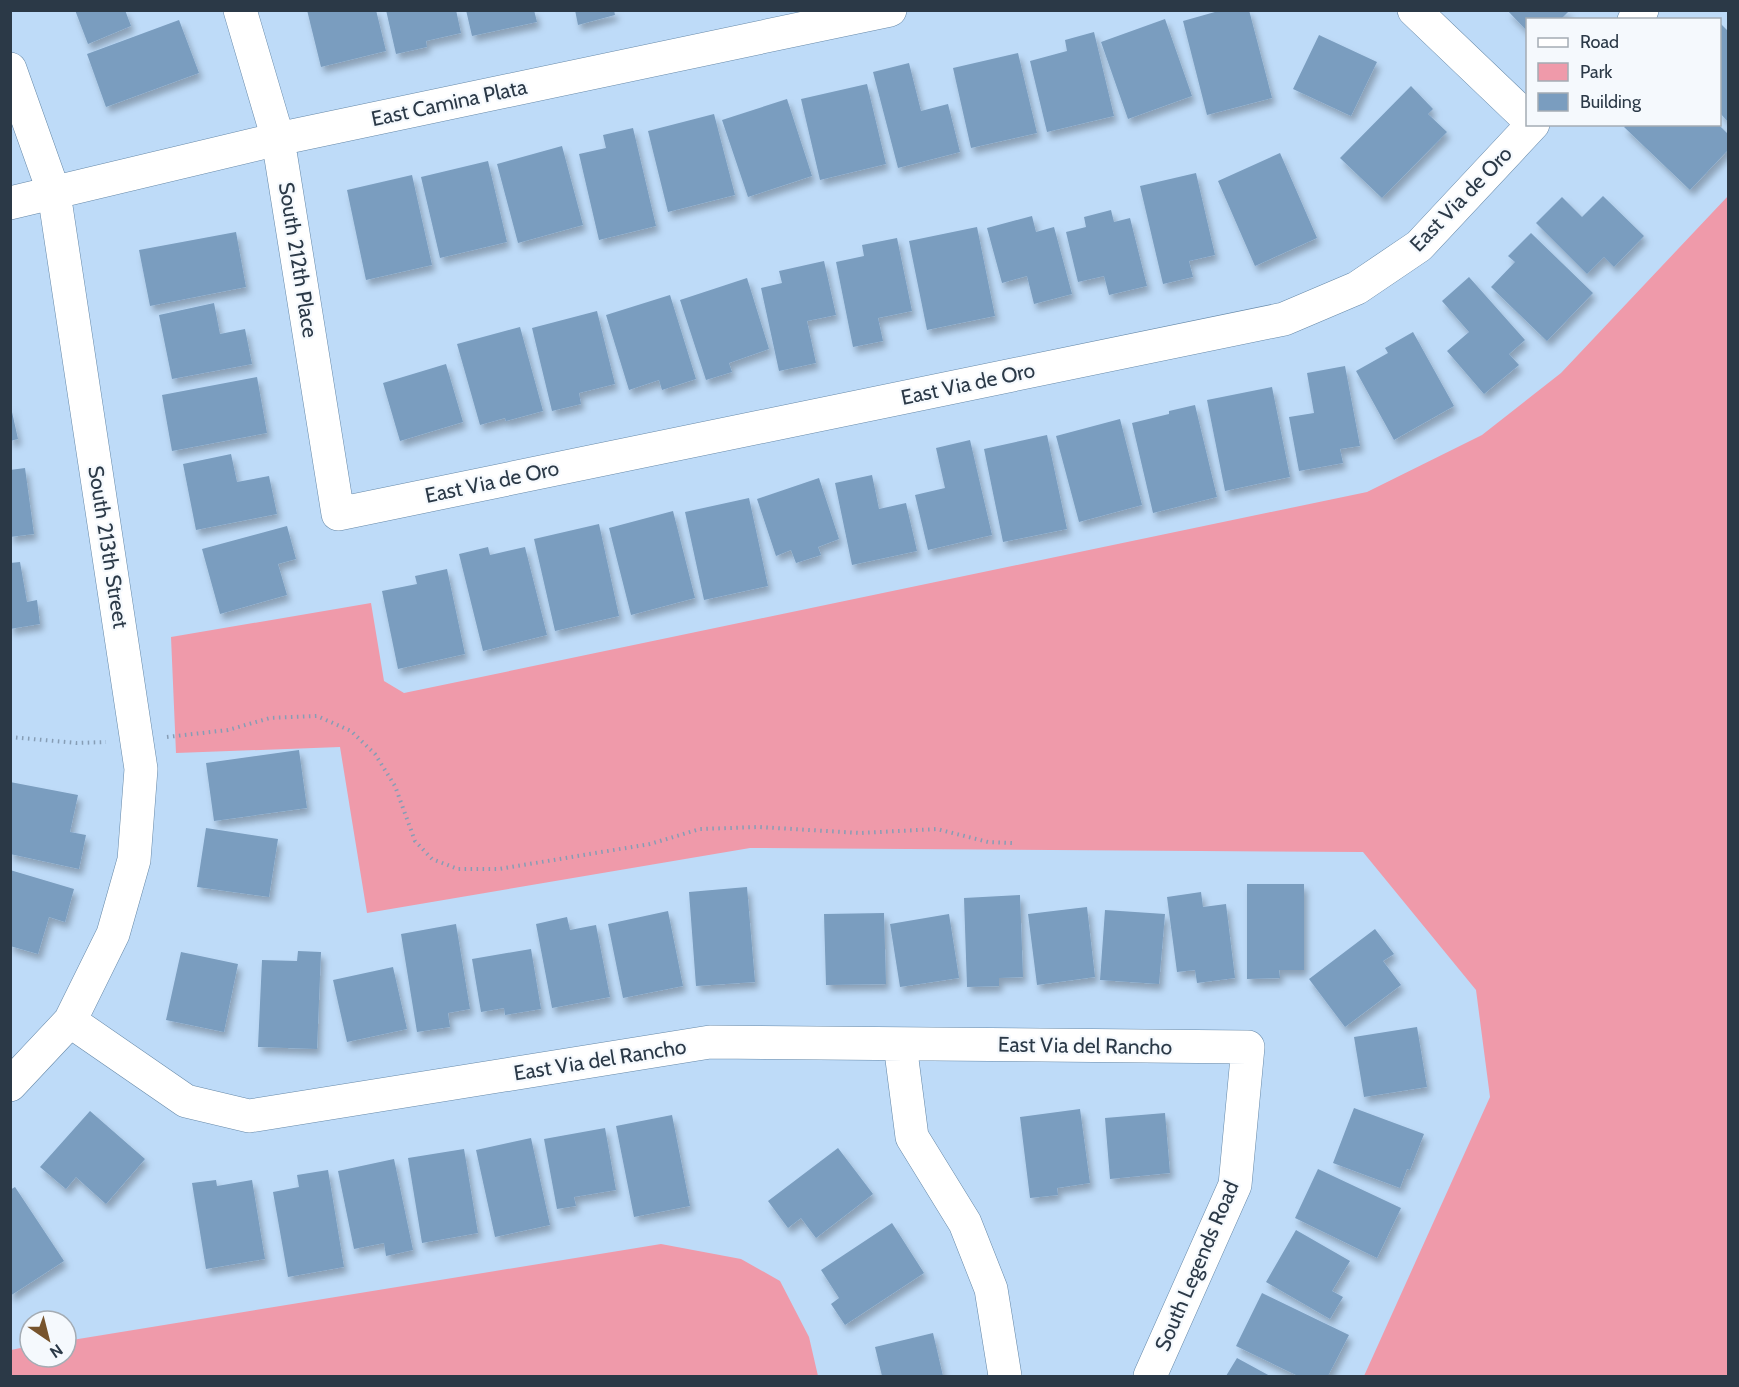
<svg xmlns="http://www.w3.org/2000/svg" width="1739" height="1387" viewBox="0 0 1739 1387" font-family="Cabin,sans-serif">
<defs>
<filter id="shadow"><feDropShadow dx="3.5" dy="6" stdDeviation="3" flood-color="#0004"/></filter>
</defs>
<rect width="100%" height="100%" fill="#bedbf8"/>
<!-- green -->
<path fill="#ef9aaa" d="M1728,196v1180h-364l126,-279 -14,-107 -113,-138 -613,-4 -383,65 -27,-166 -164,6 -5,-116 200,-34 13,78 20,12 963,-201 115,-57 79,-62z
M661,1244l80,15 39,22 29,56 9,39h-807v-26l19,-4v11h36v-16z"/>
<!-- building -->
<path fill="#7a9dbf" filter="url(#shadow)" d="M75,10h50l6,16 -43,18z
M307,10h69l10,41 -65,16z
M386,10h70l5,23 -35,8 1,6 -31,7z
M466,10h68l3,12 -65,14z
M575,10h39l1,5 -37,10z
M1222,10h27l23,88 -65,17 -24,-94z
M1507,10h63l-10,10h-32v12z
M1165,19l27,77 -64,23 -27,-77z
M179,20l20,53 -93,34 -19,-53z
M1721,24l7,7v91l-8,-9z
M1094,32l20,84 -67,16 -17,-71 37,-10 -2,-11z
M1319,35l58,27 -26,54 -58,-27z
M1018,53l19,80 -66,15 -18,-80z
M909,63l12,48 27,-7 12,48 -62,16 -25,-96z
M867,84l19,80 -66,16 -19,-81z
M1411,86l22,23 -5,5 19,18 -65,66 -42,-40z
M787,99l25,77 -64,21 -26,-77z
M714,114l21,81 -67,17 -20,-81z
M1627,124h91l10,10v16l-38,40 -66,-63z
M633,128l23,98 -57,14 -20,-86 27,-6 -3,-13z
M562,146l21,79 -65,18 -21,-79z
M1280,153l37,85 -62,28 -37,-85z
M488,161l19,81 -67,16 -19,-81z
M1196,173l19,82 -26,6 4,16 -30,7 -23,-98z
M412,175l20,90 -66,15 -19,-90z
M1603,196l41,40 -30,31 -10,-10 -17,17 -51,-51 26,-26 20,20z
M1111,210l3,12 16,-4 17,68 -38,9 -5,-19 -26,6 -12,-50 20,-5 -2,-10z
M1032,216l4,16 18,-5 18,67 -38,10 -7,-28 -25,7 -15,-55z
M977,227l18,89 -68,14 -18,-89z
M236,232l10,55 -96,19 -11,-56z
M1531,233l62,60 -46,48 -56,-54 24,-25 -7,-6z
M897,238l15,73 -34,7 5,23 -30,6 -17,-85 28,-6 -2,-11z
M824,261l12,54 -29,6 9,42 -37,8 -18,-83 21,-5 -3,-12z
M1469,277l56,63 -16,14 10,11 -35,29 -37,-43 22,-19 -27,-31z
M747,278l22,71 -40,14 3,9 -26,8 -26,-80z
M670,295l26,84 -34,11 -3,-10 -30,10 -23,-75z
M214,303l6,31 25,-5 7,35 -80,15 -13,-64z
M597,311l18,73 -36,9 2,11 -29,7 -20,-83z
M520,327l23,84 -37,10 -1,-3 -25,7 -23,-81z
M1413,332l41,74 -60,34 -38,-69 32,-18 -3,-5z
M446,364l17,58 -63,19 -17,-58z
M1345,366l15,80 -20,3 3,14 -44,8 -10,-54 25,-4 -7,-40z
M257,377l10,56 -95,18 -10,-56z
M1272,387l18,90 -65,14 -18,-91z
M10,403l8,36 -8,2z
M1195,405l22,92 -64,16 -21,-90 37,-9v-3z
M1120,419l22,86 -63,17 -23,-86z
M1047,435l20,94 -64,13 -19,-93z
M970,440l22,95 -64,15 -13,-55 30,-7 -9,-40z
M231,454l6,28 32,-6 8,38 -81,16 -13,-66z
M25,468l9,66 -24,3v-67z
M872,475l7,34 27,-6 11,48 -65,14 -17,-82z
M819,478l20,61 -21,8 3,8 -25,8 -5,-13 -15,6 -19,-57z
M749,498l19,88 -64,14 -19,-88z
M673,511l22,87 -64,17 -22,-87z
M599,524l20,92 -64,15 -21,-92z
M287,526l9,33 -18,5 9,31 -67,19 -18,-65z
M488,547l2,8 35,-8 22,88 -64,16 -24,-97z
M20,562l7,40 10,-2 3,24 -30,5v-66z
M447,569l18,85 -67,15 -16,-78 35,-7 -2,-8z
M299,750l8,58 -93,13 -8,-58z
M10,782l68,13 -8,37 16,3 -7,34 -69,-15z
M206,828l72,11 -9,58 -72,-10z
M10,870l64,19 -9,33 -16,-5 -11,37 -28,-8z
M1247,884h57v86h-25l1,8 -33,1z
M747,887l8,95 -59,4 -7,-94z
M1201,892l2,15 23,-3 9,74 -38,5 -2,-13 -18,2 -10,-75z
M1020,895l3,82 -24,1v8l-32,1 -3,-89z
M1087,907l8,70 -58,8 -9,-71z
M1105,910l60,4 -6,70 -59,-4z
M668,911l15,75 -60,12 -15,-74z
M884,913l2,71 -60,1 -2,-71z
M949,914l10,64 -59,9 -10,-63z
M567,917l3,13 26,-5 14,72 -58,11 -16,-84z
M456,924l14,85 -22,4 2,14 -33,5 -16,-98z
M1375,929l19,25 -11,7 18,24 -56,42 -36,-48z
M531,949l10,60 -36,6 -1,-7 -23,4 -9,-53z
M298,951l23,1 -4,97 -59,-2 4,-87 35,1z
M181,952l57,12 -14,68 -58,-12z
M393,967l14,62 -60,13 -14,-62z
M1417,1027l10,60 -63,10 -10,-60z
M1354,1108l70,26 -14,36 -3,-1 -7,19 -67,-25z
M1080,1109l10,74 -33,5 1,7 -28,3 -10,-81z
M90,1111l55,48 -39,45 -30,-27 -10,12 -26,-22z
M1165,1113l5,60 -60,6 -5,-61z
M672,1115l18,91 -56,11 -18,-91z
M605,1128l11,62 -42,7 2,9 -19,3 -13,-70z
M531,1138l19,87 -55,12 -19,-87z
M838,1148l35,46 -57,44 -15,-20 -13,10 -20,-27z
M464,1149l14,84 -56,10 -14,-85z
M394,1159l19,91 -27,6 -2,-13 -30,6 -16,-78z
M1318,1169l83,39 -24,50 -82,-40z
M328,1170l16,97 -56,10 -15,-85 26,-5 -2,-12z
M216,1180l1,6 35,-6 13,79 -59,10 -14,-86z
M15,1187l49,74 -54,35v-106z
M892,1223l32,50 -79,52 -14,-21 8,-6 -18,-28z
M1296,1230l54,31 -18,30 11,6 -13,22 -64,-37z
M1262,1293l87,42 -21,41h-30l-62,-30z
M933,1333l10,43h-61l-7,-29z
M1237,1358l33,18h-44z"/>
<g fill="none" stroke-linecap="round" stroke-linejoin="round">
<defs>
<path id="minor" d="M240,10l38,129 60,375 946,-195 73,-31 62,-42 114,-122
M1414,10l114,109
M1634,20l8,-10
M10,69l44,124 87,576 -7,91 -21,74 -43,87 -60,64
M10,203l268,-64 612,-129
M70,1021l116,80 63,15 461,-74 538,5 -13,138 -85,191
M900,1044l12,93 53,86 26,66 14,87"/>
</defs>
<!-- minor casing -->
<use href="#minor" stroke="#6588a8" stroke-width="34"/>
<!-- path -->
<path stroke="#869db5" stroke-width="4" stroke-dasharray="1.5 4.5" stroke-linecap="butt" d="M10,737l67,6 29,-1
M167,737l61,-7 42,-12 47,-2 34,15 24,23 20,32 20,55 17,18 26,10h41l151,-25 50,-15 59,-2 101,6 77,-4 51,13 24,1"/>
<!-- minor -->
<use href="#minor" stroke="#fff" stroke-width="33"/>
</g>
<g text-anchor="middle" stroke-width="4.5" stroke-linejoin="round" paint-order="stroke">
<!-- street labels -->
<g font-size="21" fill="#2b3947" stroke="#f5f9fd">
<text transform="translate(449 103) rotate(-12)" y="7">East Camina Plata</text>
<text transform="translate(1461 199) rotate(-46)" y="7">East Via de Oro</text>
<text transform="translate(298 260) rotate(81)" y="7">South 212th Place</text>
<text transform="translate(968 384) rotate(-12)" y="7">East Via de Oro</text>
<text transform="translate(492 482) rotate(-12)" y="7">East Via de Oro</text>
<text transform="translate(108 547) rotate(81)" y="7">South 213th Street</text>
<text transform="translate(1085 1046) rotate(1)" y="7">East Via del Rancho</text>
<text transform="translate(600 1060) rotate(-9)" y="7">East Via del Rancho</text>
<text transform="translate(1197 1266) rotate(-67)" y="7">South Legends Road</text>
</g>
</g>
<!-- border -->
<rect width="1739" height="1387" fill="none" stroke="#2b3947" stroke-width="24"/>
<!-- legend -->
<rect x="1526" y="18" width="195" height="108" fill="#f5f9fd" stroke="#a4acb4" stroke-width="1.5"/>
<rect x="1538" y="38" width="30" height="9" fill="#ffffff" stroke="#a4acb4" stroke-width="1.5"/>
<text x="1580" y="48" font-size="18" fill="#2b3947">Road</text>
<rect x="1538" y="63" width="30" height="18" fill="#ef9aaa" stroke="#a4acb4" stroke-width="1.5"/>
<text x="1580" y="78" font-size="18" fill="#2b3947">Park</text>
<rect x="1538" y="93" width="30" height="18" fill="#7a9dbf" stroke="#a4acb4" stroke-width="1.5"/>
<text x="1580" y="108" font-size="18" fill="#2b3947">Building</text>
<!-- north arrow -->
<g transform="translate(48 1339) rotate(145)"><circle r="28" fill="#f5f9fd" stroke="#a4acb4" stroke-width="1.5"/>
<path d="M0-4.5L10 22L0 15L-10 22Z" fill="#77542d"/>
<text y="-9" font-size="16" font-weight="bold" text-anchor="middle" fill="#2b3947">N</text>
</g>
</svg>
